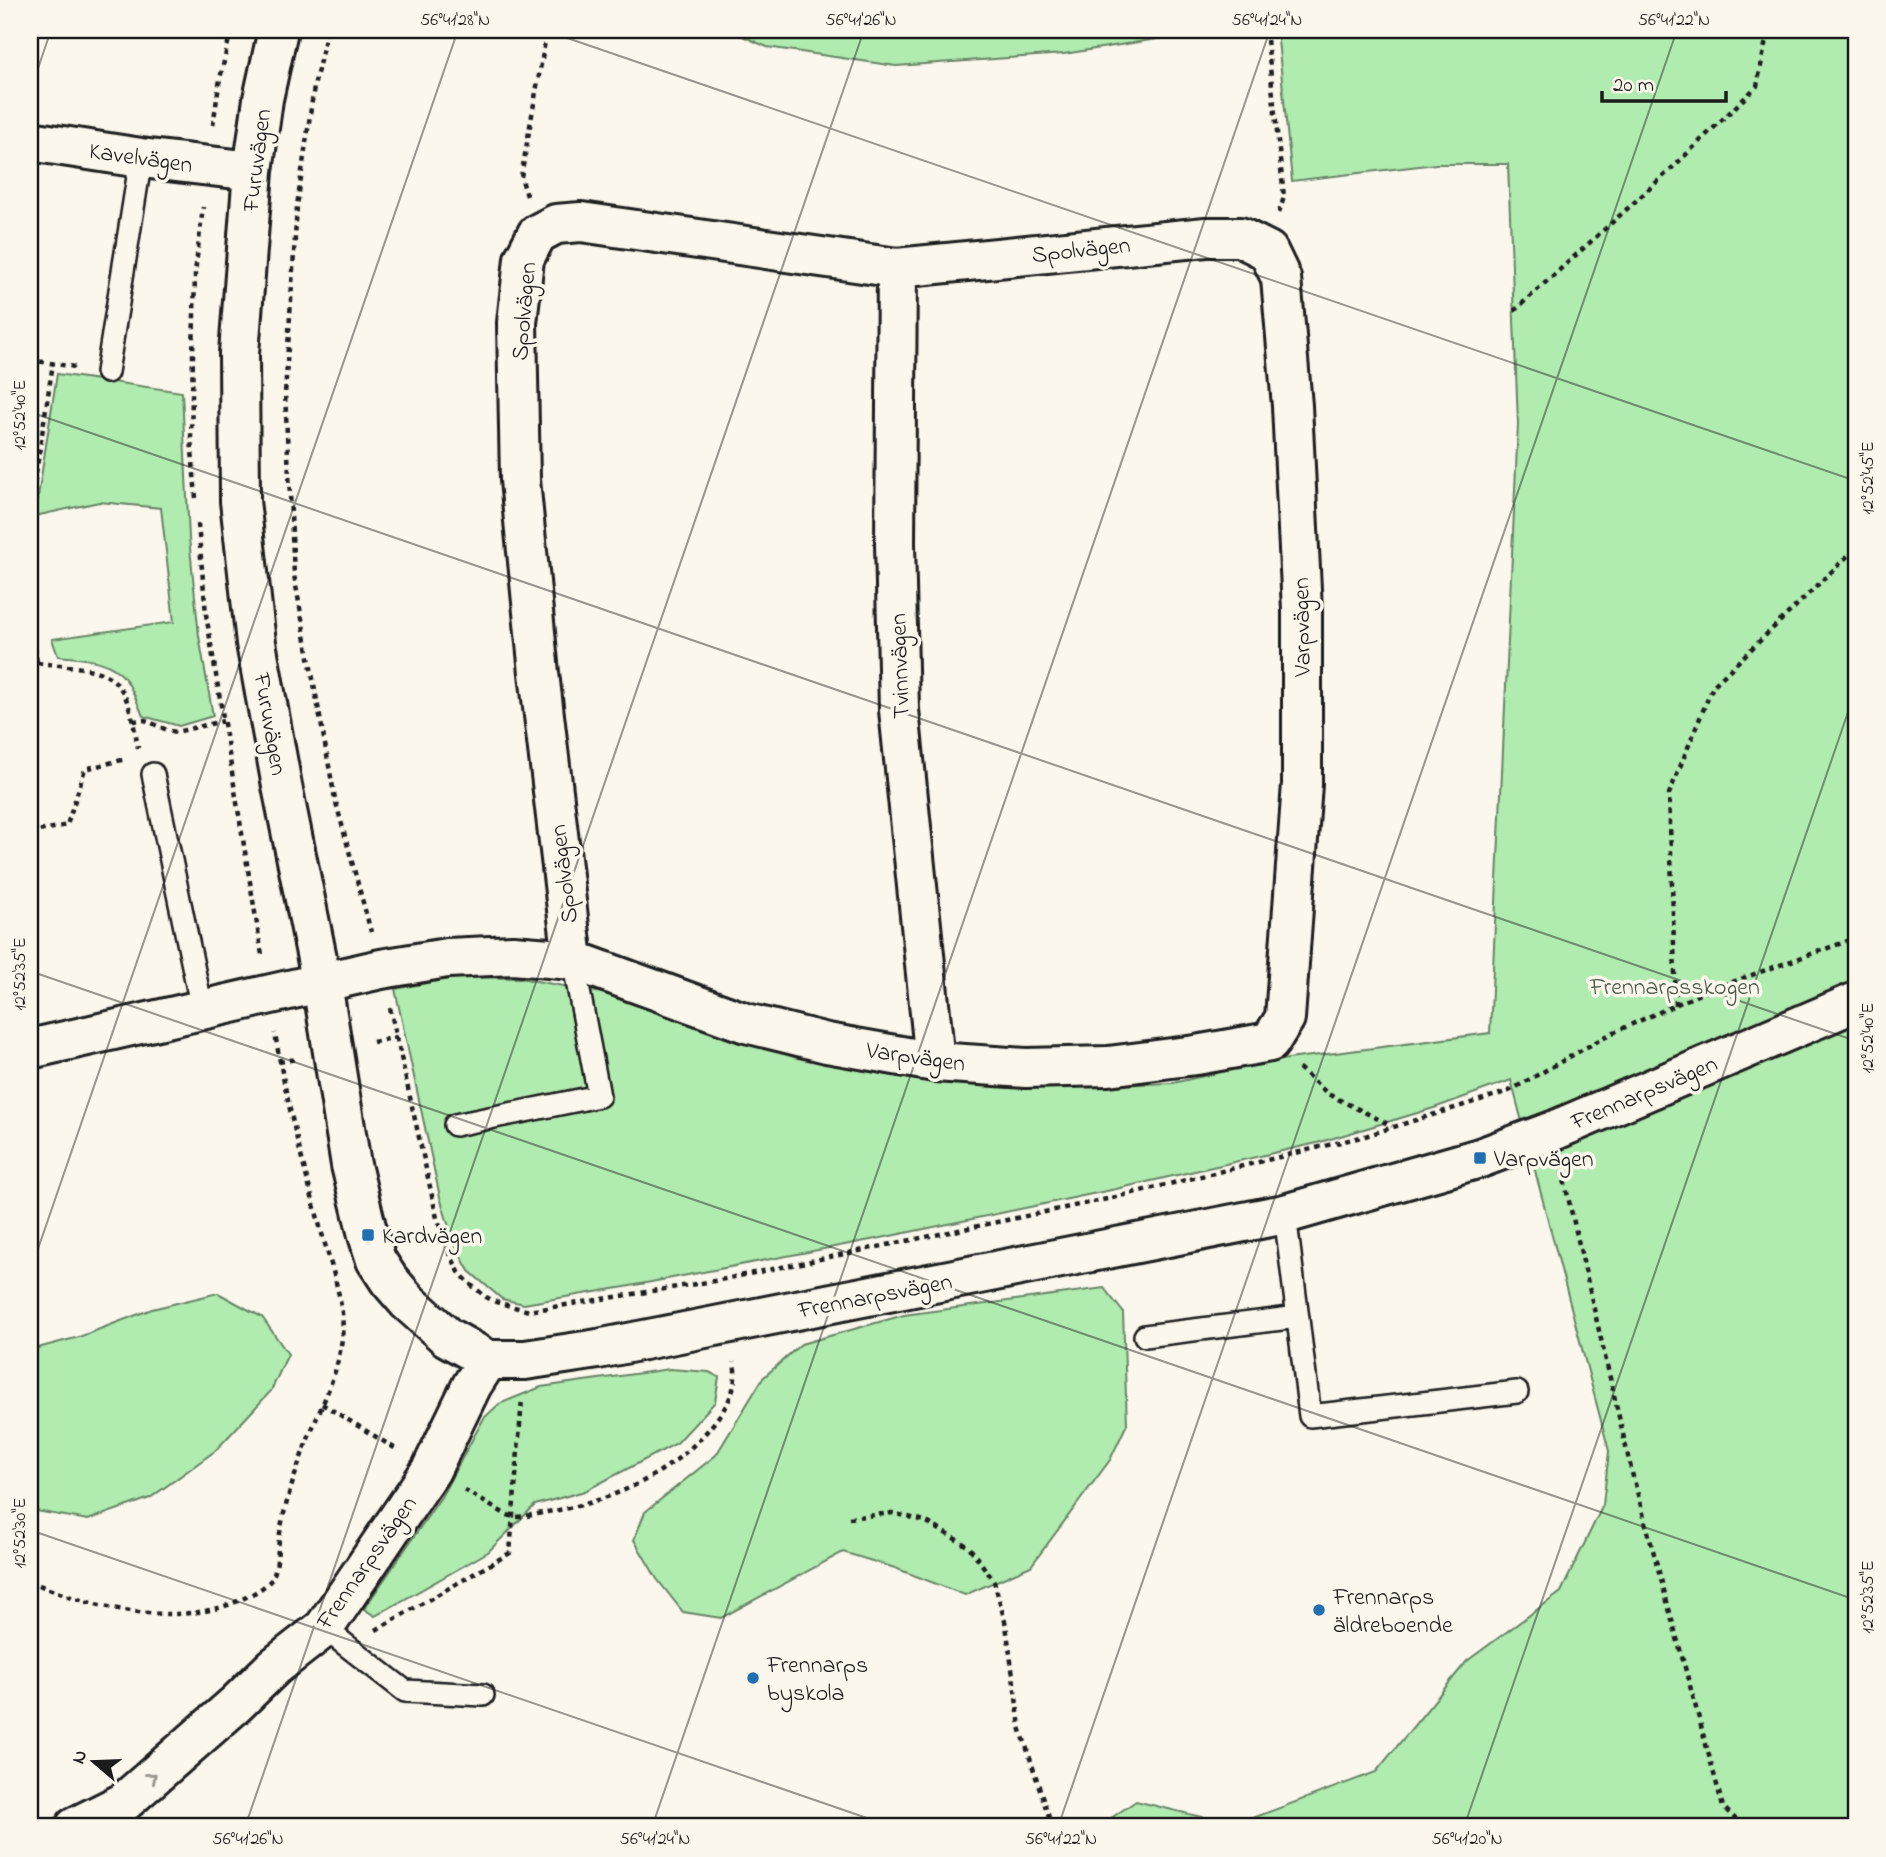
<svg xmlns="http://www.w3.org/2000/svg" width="1886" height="1857" viewBox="0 0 1886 1857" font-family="'Indie Flower',sans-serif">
<rect width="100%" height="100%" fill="#fbf7ec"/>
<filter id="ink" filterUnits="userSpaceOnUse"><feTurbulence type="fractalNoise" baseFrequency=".0143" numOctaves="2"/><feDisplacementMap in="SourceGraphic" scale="14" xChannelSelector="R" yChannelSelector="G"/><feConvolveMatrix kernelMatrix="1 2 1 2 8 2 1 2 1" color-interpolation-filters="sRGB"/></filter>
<g filter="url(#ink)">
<!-- green -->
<path fill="#b0ebb0" stroke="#668466" stroke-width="2" d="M729,30h484l-149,24 -168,12 -129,-19z
M1277,30h579v1797h-758l38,-26 98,24 142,-53 91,-111 94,-69 42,-87 6,-54 -98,-371 -77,28 -117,35 -201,46 -235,49 -256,49 -101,17 -22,-5 -33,-28 -15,-27 -14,-47 -45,-208 64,-12 61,1 87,16 87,31 103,33 102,19 125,11 149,-5 92,-21 225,-29 28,-609 -10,-260h-72l-144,17z
M57,374l125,18 7,146 10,98 14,80 -34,10 -36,-10c-5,-12 -10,-26 -17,-36 -15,-21 -45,-22 -68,-24l-6,-17 122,-17 -13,-114 -62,-6 -64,14z
M1104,1288l19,24 4,112 -17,36 -79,106 -66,29 -70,-27 -52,-16 -122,66 -38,-6 -26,-33 -23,-39 11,-28 71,-57 47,-77 38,-34 103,-29z
M218,1293l44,24 26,37 -17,37 -56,60 -65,47 -62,22 -58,-10v-160l49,-13 73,-28z
M670,1369l39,3 10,5 -4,25 -38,41 -92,48 -50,14 -47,47 -113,64 -11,-7 77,-112 43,-79 15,-14 42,-17z"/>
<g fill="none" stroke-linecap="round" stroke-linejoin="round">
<defs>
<path id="lane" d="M107,372l34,-214
M153,774l49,235
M455,1125l144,-29 -26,-136
M1285,1214l25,202 207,-24
M1145,1336l153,-19
M324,1628l81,63 78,4"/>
<path id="street" d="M278,30l-15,69 -10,72 -14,182 1,148 16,142 26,143 40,197 29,182 17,70 8,25 13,20 19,22 39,35 41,23
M30,141l111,17 112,13
M897,268l-2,275 4,167 36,352
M30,1049l351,-80 66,-11 66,-3 60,5 173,63 81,20 108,19 91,6 82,-2 88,-11 74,-13 15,-24 17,-234v-174l-10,-204 -11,-128 -13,-27 -28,-14h-34l-309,31 -316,-46 -25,2 -19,10 -13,25 -7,64 3,157 19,193 34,287"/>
<path id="secondary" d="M75,1827l48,-24 113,-99 38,-37 50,-39 107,-158 41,-85 16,-25h37l73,-11 687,-135 195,-56 73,-27 303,-129"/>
</defs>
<!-- lane casing -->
<use href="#lane" stroke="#1c1c1c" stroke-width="26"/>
<!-- street casing -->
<use href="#street" stroke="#1c1c1c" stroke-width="44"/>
<!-- secondary casing -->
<use href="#secondary" stroke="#1c1c1c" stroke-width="44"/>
<!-- path -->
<path stroke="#1c1c1c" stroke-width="4.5" stroke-dasharray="5 5" stroke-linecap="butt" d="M327,30l-13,57 -17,119 -12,188 9,181 41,224 36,133
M875,30l23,8 35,-2 21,-6
M1266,30l18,167 -5,16
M213,125l7,-46 11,-49
M527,196l-6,-19 26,-147
M1514,311l155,-140 88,-85 11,-56
M30,360l45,7
M30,492l4,-6 19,-123
M196,498l-5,-60 4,-165 8,-66
M198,524l8,90 56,341
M30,617l7,46
M37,663c76,7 88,6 101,85
M30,668l7,-5
M133,721l12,-1 22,10 9,2 47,-11
M30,833l37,-8 18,-56 41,-10
M1676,1005l-7,-211 44,-108 143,-138
M390,1008l47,210 11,32 11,22 11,12 16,13 10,5 33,9 191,-31 392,-82 253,-62 144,-45 101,-57 94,-42 152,-54
M373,1042l24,-5
M279,1062l17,-3
M1299,1068l29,26 64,32
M1562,1171l70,302 91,334 21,20
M322,1404l74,45
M464,1490c10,5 42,27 51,27 10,0 22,-3 32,-5 66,-10 132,-40 172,-96 12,-16 19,-33 15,-54
M849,1518l43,-5 33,8 44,26 25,34 12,44 14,102 32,100
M30,1581c59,27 149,48 210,19 11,-5 23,-11 31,-20 6,-9 6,-21 7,-31 3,-33 14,-66 25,-97 17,-47 47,-94 38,-146 -5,-30 -16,-59 -23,-87 -17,-61 -33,-124 -43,-186
M376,1630l134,-77 12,-154"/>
<!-- lane -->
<use href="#lane" stroke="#fbf7ec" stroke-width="21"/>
<!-- street -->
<use href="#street" stroke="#fbf7ec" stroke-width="38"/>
<!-- secondary -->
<use href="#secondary" stroke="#fbf7ec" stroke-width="38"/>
</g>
<!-- one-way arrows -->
<defs><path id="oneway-chevron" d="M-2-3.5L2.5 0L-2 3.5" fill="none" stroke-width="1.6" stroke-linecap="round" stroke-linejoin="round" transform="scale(1.75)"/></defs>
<use stroke="#97948e" href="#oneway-chevron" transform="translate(152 1777) rotate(-41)"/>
</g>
<!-- ticks -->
<path fill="none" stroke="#1c1c1c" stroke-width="2" stroke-opacity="0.45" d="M544,30l1312,451M30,92l21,-62M30,412l1826,629M30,971l1826,629M30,1272l428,-1242M30,1530l863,297M245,1827l619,-1797M652,1827l618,-1797M1058,1827l619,-1797M1464,1827l392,-1138"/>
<!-- markers -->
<g fill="#1f6fb2" stroke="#fbf7ec" stroke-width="2.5">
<rect x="1473" y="1151" width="14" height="14" rx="3.5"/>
<rect x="361" y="1228" width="14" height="14" rx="3.5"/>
<circle cx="1319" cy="1610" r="7"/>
<circle cx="753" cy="1678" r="7"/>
</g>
<g text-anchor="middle" stroke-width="7" stroke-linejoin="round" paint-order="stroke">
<!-- street labels -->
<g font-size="24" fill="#1c1c1c" stroke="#fbf7ec">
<text transform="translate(141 157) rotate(8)" y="8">Kavelvägen</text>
<text transform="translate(256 160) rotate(-83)" y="8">Furuvägen</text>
<text transform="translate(1081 249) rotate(-6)" y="8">Spolvägen</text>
<text transform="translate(523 311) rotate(-85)" y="8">Spolvägen</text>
<text transform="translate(1301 627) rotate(-91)" y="8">Varpvägen</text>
<text transform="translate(899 666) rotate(-92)" y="8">Tvinnvägen</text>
<text transform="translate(271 724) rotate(80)" y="8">Furuvägen</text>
<text transform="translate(563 874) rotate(-97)" y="8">Spolvägen</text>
<text transform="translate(916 1056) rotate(8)" y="8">Varpvägen</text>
<text transform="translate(1644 1092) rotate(-23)" y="8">Frennarpsvägen</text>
<text transform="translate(875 1295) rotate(-11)" y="8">Frennarpsvägen</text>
<text transform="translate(366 1562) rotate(-55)" y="8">Frennarpsvägen</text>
</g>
<!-- park labels -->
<g font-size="24" fill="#485a48" stroke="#fbf7ec">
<text x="1675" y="994">Frennarpsskogen</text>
</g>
<!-- poi labels -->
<g font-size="24" fill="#1c1c1c" stroke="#fbf7ec" text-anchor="start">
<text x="1494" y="1166">Varpvägen</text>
<text x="382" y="1243">Kardvägen</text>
<text x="1333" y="1604">Frennarps<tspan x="1333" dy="28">äldreboende</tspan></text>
<text x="767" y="1672">Frennarps<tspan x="767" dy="28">byskola</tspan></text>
</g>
</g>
<!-- margin -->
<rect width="1886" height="1857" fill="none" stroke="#fbf7ec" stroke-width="77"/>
<!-- north arrow -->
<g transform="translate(94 1762) rotate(289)" stroke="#fbf7ec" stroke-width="5" paint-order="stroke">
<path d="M0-5L12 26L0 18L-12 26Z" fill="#1c1c1c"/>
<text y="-10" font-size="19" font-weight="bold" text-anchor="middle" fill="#1c1c1c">N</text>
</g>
<!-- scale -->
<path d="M1602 91v10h124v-10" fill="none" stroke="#1c1c1c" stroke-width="3.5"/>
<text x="1613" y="91" font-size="21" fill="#1c1c1c" stroke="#fbf7ec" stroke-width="5" paint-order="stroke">20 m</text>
<rect x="38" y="38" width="1810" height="1780" fill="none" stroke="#1c1c1c" stroke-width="2.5"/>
<g font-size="18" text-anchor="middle" fill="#1c1c1c">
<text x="455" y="25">56°41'28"N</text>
<text x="861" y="25">56°41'26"N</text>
<text x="1267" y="25">56°41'24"N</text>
<text x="1674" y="25">56°41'22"N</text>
<text transform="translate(19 415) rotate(-90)" y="6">12°52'40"E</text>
<text transform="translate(1867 478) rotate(-90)" y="6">12°52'45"E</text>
<text transform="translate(19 974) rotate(-90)" y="6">12°52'35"E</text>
<text transform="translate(1867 1038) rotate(-90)" y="6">12°52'40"E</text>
<text transform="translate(19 1533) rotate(-90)" y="6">12°52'30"E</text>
<text transform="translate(1867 1597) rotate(-90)" y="6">12°52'35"E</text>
<text x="248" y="1844">56°41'26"N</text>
<text x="655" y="1844">56°41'24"N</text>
<text x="1061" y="1844">56°41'22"N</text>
<text x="1467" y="1844">56°41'20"N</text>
</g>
</svg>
